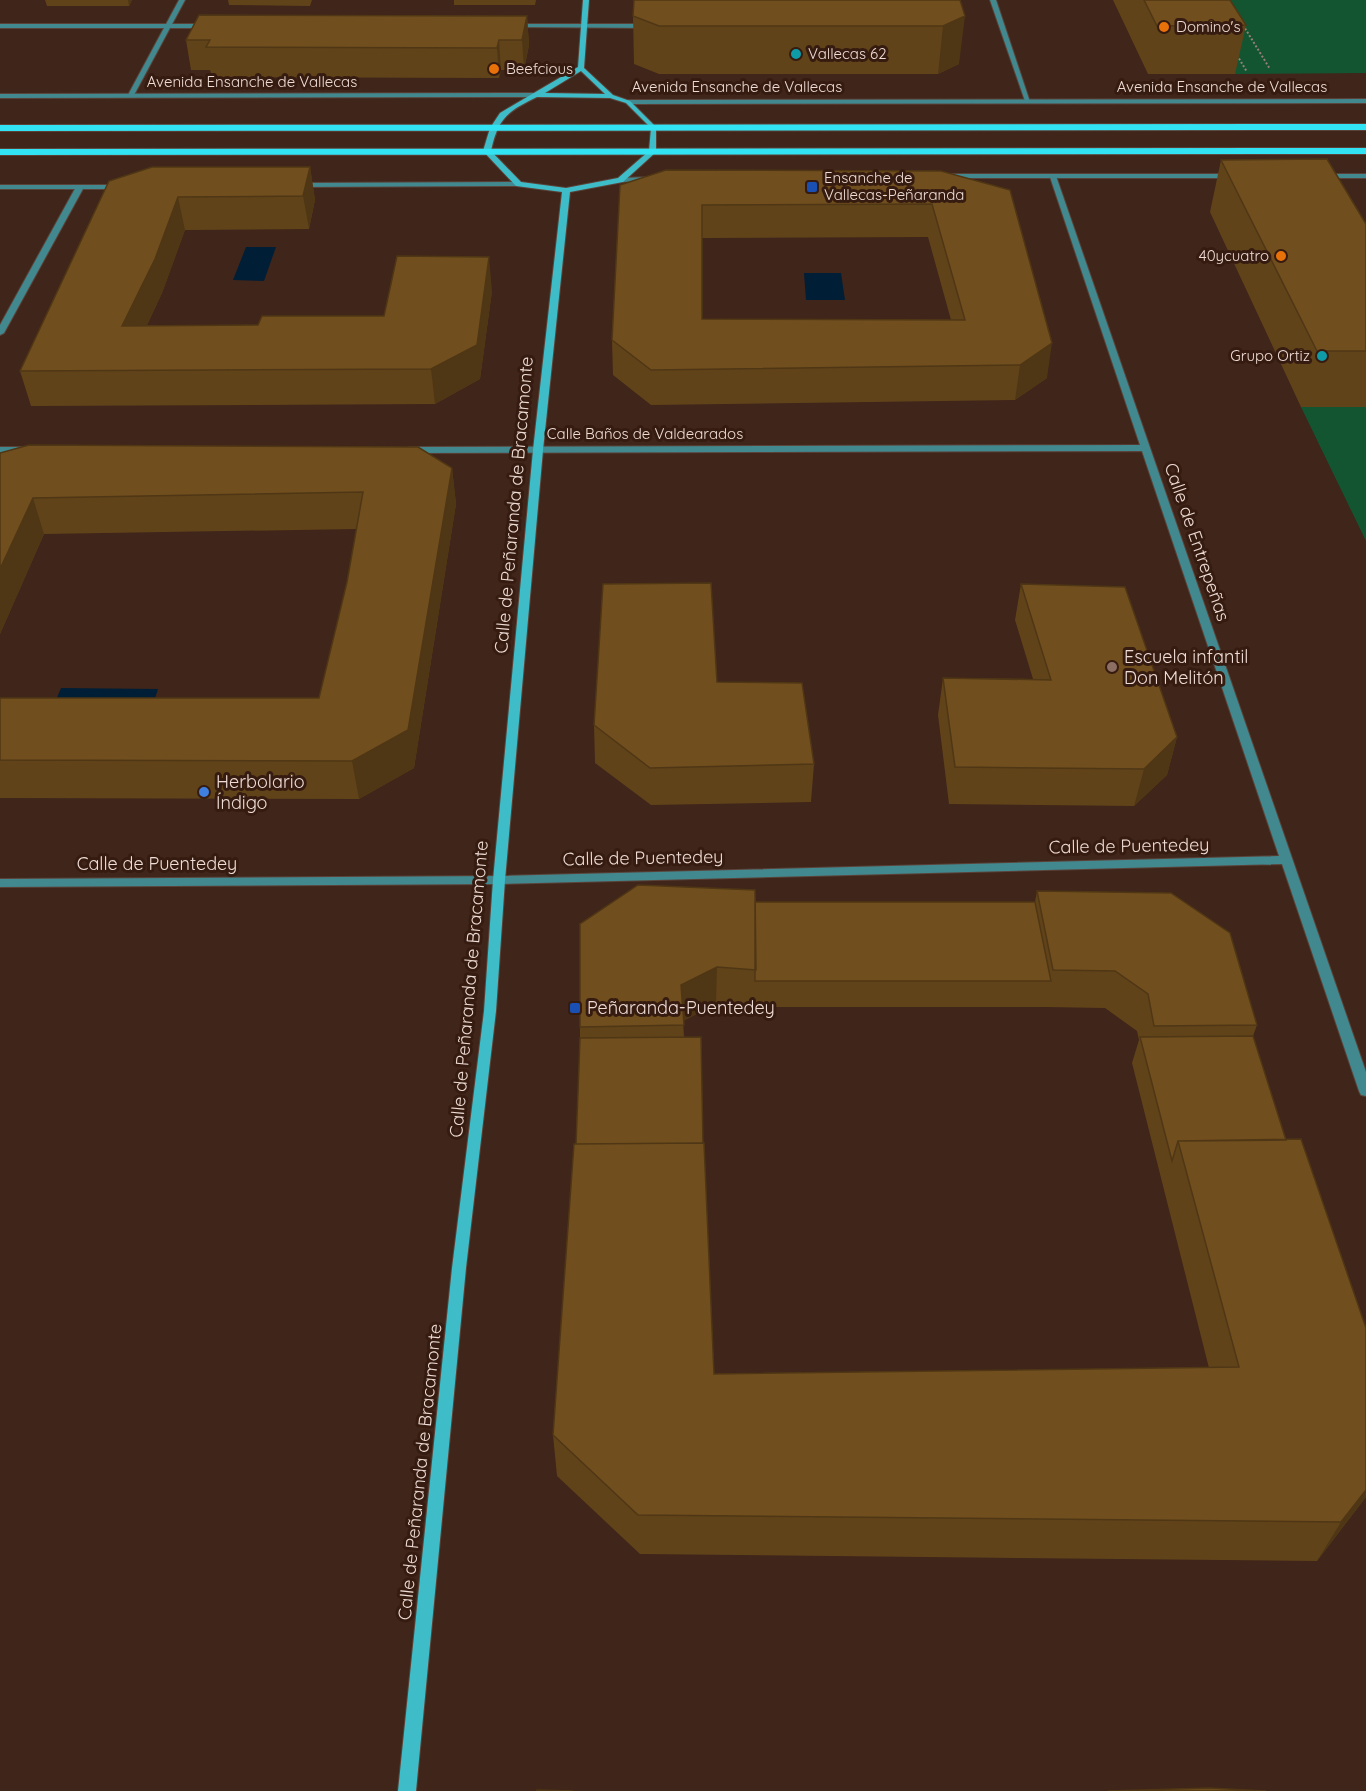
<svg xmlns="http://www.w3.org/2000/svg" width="1366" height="1791" viewBox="0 0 1366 1791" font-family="Quicksand,sans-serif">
<rect width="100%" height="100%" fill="#3f251a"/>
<!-- green -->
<path fill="#145531" d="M1194,0h172v73l-131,1z
M1301,407h65v134z"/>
<!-- water -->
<path fill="#001f37" d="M246,247h30l-12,34 -31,-1z
M804,273h37l4,27h-39z
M61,688l97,1 -10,31 -100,-1z"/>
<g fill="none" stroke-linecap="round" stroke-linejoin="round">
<defs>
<path id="pedestrian" d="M0,24h209l3,2 -3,2h-209z
M511,24h139l3,2 -3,2 -141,-1 -1,-1z
M77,185l7,2 -80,146 -4,2v-10z
M0,447h22l5,3 -5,3h-22z"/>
<path id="minor" d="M179,0h6l-51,95 -5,1 -1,-1z
M990,0h6l34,102 -5,-1z
M1049,174l7,2 310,896v24l-5,-1 -2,-4 -77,-227 -783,20 -499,3v-8l499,-3 780,-20 -137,-405 -733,2 -5,-3 5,-3 731,-2z"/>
<path id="tertiary" d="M0,94l537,-1 3,2 -3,2 -537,1z
M1366,99v4l-738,1 -3,-2 3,-2z
M942,174h292l4,2 -4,2h-289l-4,-2z
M1317,174h49v4h-46l-4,-2z
M652,177l4,2 -1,2 -35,1 -4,-2 4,-2z
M519,182h3v4l-224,1 -4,-2 4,-2z
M0,185h122l4,2 -4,2h-122z"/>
<path id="secondary" d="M583,0h6l-5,68 29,27 17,6 26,26v25l-33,30 -53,10 -27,258 -38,430 -9,131 -30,257 -50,523h-18l54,-523 32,-257 9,-131 40,-430 29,-258 -46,-6 -33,-35 7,-23 10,-15 78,-46zM581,71l24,23 -60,-1zM537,97l73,1 16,5 25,25 -2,23 -31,27 -52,10 -45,-6 -30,-31c7,-33 17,-40 46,-54z"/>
<path id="primary" d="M1366,124v6l-1366,1v-6z
M1366,148v6l-1366,1v-6z"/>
</defs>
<!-- pedestrian casing -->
<use href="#pedestrian" stroke="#5b4238" stroke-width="2"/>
<!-- minor casing -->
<use href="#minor" stroke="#5b4238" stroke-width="2"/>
<!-- tertiary casing -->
<use href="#tertiary" stroke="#5b4238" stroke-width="2"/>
<!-- secondary casing -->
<use href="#secondary" stroke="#5b4238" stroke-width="2"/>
<!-- primary casing -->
<use href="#primary" stroke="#5b4238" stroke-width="2"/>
<!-- path -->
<path stroke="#957f76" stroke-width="2" stroke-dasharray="2 2" stroke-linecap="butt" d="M1243,25l27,44
M1237,55l10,17"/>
<!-- pedestrian -->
<use href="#pedestrian" fill="#41888f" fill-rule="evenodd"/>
<!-- minor -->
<use href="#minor" fill="#41888f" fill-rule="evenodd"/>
<!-- tertiary -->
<use href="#tertiary" fill="#41888f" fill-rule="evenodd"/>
<!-- secondary -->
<use href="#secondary" fill="#3ebcc7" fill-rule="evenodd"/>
<!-- primary -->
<use href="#primary" fill="#32e4f3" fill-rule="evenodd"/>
</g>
<!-- wall -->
<path fill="#61431a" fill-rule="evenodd" d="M45,0h87l-3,6h-82z
M228,0h84l-2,6 -81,-1z
M454,0h82l-1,5h-81z
M960,0l-1,64 -21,10h-279l-25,-10 -1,-48z
M1113,0h117l16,25 -11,49h-87z
M527,16l2,29 -5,25h-23l-2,8 -287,-1 -2,-7h-19l-5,-30z
M1221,160l145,64v183h-65l-91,-195z
M310,167l5,33 -6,29 -124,1 -23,63 -15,32h111l126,-9 108,-25 -12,88 -45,25 -404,2 -11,-35 89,-190z
M941,171l106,207 -32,22 -364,5 -38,-30 -1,-35 8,-155zM928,237l23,83 -249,-1v-81z
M0,453l452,15 4,36 -42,264 -55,31 -359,-1v-100h319l28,-116 10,-53 -313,5 -44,100z
M1021,584l156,153 -10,38 -33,31 -185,-2 -11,-89 5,-37 90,1 -18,-59z
M717,682l97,82 -3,38 -160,3 -56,-42 -1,-38z
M1037,891l220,134 -4,11 33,104 80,188v169l-49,64 -677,-7 -83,-78 -4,-41 23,-291 4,-106v-11l175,-125h280zM716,1004l38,3h291l60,1 32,23 2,9 -7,23 77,305 -495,6 -11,-231 -19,-106 -1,-16z"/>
<!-- shaded-wall -->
<path fill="#4f3715" d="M128,0h4l-3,6z
M527,16l2,29 -5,25 -2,-30z
M965,16l-6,48 -21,10 5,-48z
M499,40l2,30 -2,8 -2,-30z
M310,167l5,33 -6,29 -6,-33z
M178,197l7,33 -23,63 -31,67 -9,-34z
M489,257l3,34 -12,88 -45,25 -4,-35z
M1052,343l-5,35 -32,22 5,-35z
M452,468l4,36 -42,264 -55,31 -7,-38z
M33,498l11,36 -44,100v-65z
M1177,737l-10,38 -33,31 10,-37z
M717,967l-1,37 -35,18v-37z
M1366,1490v7l-49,64 24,-39z"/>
<!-- building -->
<path fill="#714e1e" stroke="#4f3715" stroke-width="1.5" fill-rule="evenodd" d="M634,0h326l5,16 -22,10h-284l-26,-10z
M1144,0h86l16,25 -89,1z
M199,15l328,1 -5,24h-23l-2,8 -291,-1 4,-7h-24z
M1327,159l39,65v127h-49l-96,-191z
M152,167h158l-7,29 -125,1 -23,62 -33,67 136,-1 4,-9h122l13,-60 92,1 -12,88 -46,24 -411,2 89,-190z
M666,170l275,1 69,19 42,153 -32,22 -369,5 -39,-30 8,-155zM932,204l33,116 -263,-1v-114z
M29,445l389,2 34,21 -44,262 -56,31 -352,-1v-62h319l28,-116 16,-90 -330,6 -33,71v-116z
M711,583l6,99 85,1 12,81 -164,4 -56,-43 9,-141z
M1021,584l104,3 52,150 -33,32 -189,-2 -12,-89 108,2z
M638,885l117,5 1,80 -39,-3 -36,18 3,40 -104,2v-103z
M1037,891l134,2 59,40 27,92 -103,1 -6,-32 -33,-23 -62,-1z
M755,902h280l16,79h-296z
M1253,1036l33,104 -108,1 -6,20 -32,-124z
M701,1037l2,106 -127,1 4,-106z
M1301,1139l65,189v162l-25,32 -703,-7 -85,-80 21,-291 130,-1 10,231 525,-7 -61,-226z
M1209,1788l57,3h-158z
M537,1790l36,1h-36z"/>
<!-- markers -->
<g fill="#e8710a" stroke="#351b10" stroke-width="2">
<circle cx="1164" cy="27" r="6"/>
<circle cx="494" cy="69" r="6"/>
<circle cx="1281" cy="256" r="6"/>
</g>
<g fill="#0f9aa8" stroke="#351b10" stroke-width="2">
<circle cx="796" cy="54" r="6"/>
<circle cx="1322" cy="356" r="6"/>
</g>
<g fill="#1a4fb4" stroke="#351b10" stroke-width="2">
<rect x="806" y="181" width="12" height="12" rx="3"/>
<rect x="569" y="1002" width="12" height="12" rx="3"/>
</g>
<circle fill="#8d6e63" stroke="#351b10" stroke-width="2" cx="1112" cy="667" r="6"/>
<circle fill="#3f7fe0" stroke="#351b10" stroke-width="2" cx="204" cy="792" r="6"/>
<g text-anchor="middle" stroke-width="6" stroke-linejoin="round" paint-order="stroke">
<!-- far-poi labels -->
<g font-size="15" fill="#eedcd5" stroke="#351b10" text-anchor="start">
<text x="1176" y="32">Domino's</text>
<text x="808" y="59">Vallecas 62</text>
<text x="506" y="74">Beefcious</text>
<text x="824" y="183">Ensanche de<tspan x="824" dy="17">Vallecas-Peñaranda</tspan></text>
<text x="1269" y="261" text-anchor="end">40ycuatro</text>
<text x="1310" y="361" text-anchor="end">Grupo Ortiz</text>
</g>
<!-- far-street labels -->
<g font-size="15" fill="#eedcd5" stroke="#351b10">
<text x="252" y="87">Avenida Ensanche de Vallecas</text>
<text x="737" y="92">Avenida Ensanche de Vallecas</text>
<text x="1222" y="92">Avenida Ensanche de Vallecas</text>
<text x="645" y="439">Calle Baños de Valdearados</text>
</g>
<!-- street labels -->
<g font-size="18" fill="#eedcd5" stroke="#351b10">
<text transform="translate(514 505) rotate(-85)" y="6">Calle de Peñaranda de Bracamonte</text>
<text transform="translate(1197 542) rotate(71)" y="6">Calle de Entrepeñas</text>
<text transform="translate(1129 846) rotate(-1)" y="6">Calle de Puentedey</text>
<text transform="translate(643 858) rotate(-1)" y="6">Calle de Puentedey</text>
<text x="157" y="870">Calle de Puentedey</text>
<text transform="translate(469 989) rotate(-85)" y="6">Calle de Peñaranda de Bracamonte</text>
<text transform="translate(420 1472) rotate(-84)" y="6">Calle de Peñaranda de Bracamonte</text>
</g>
<!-- poi labels -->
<g font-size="18" fill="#eedcd5" stroke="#351b10" text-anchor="start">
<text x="1124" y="663">Escuela infantil<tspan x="1124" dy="21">Don Melitón</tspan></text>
<text x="216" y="788">Herbolario<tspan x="216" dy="21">Índigo</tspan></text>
<text x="587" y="1014">Peñaranda-Puentedey</text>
</g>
</g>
</svg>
